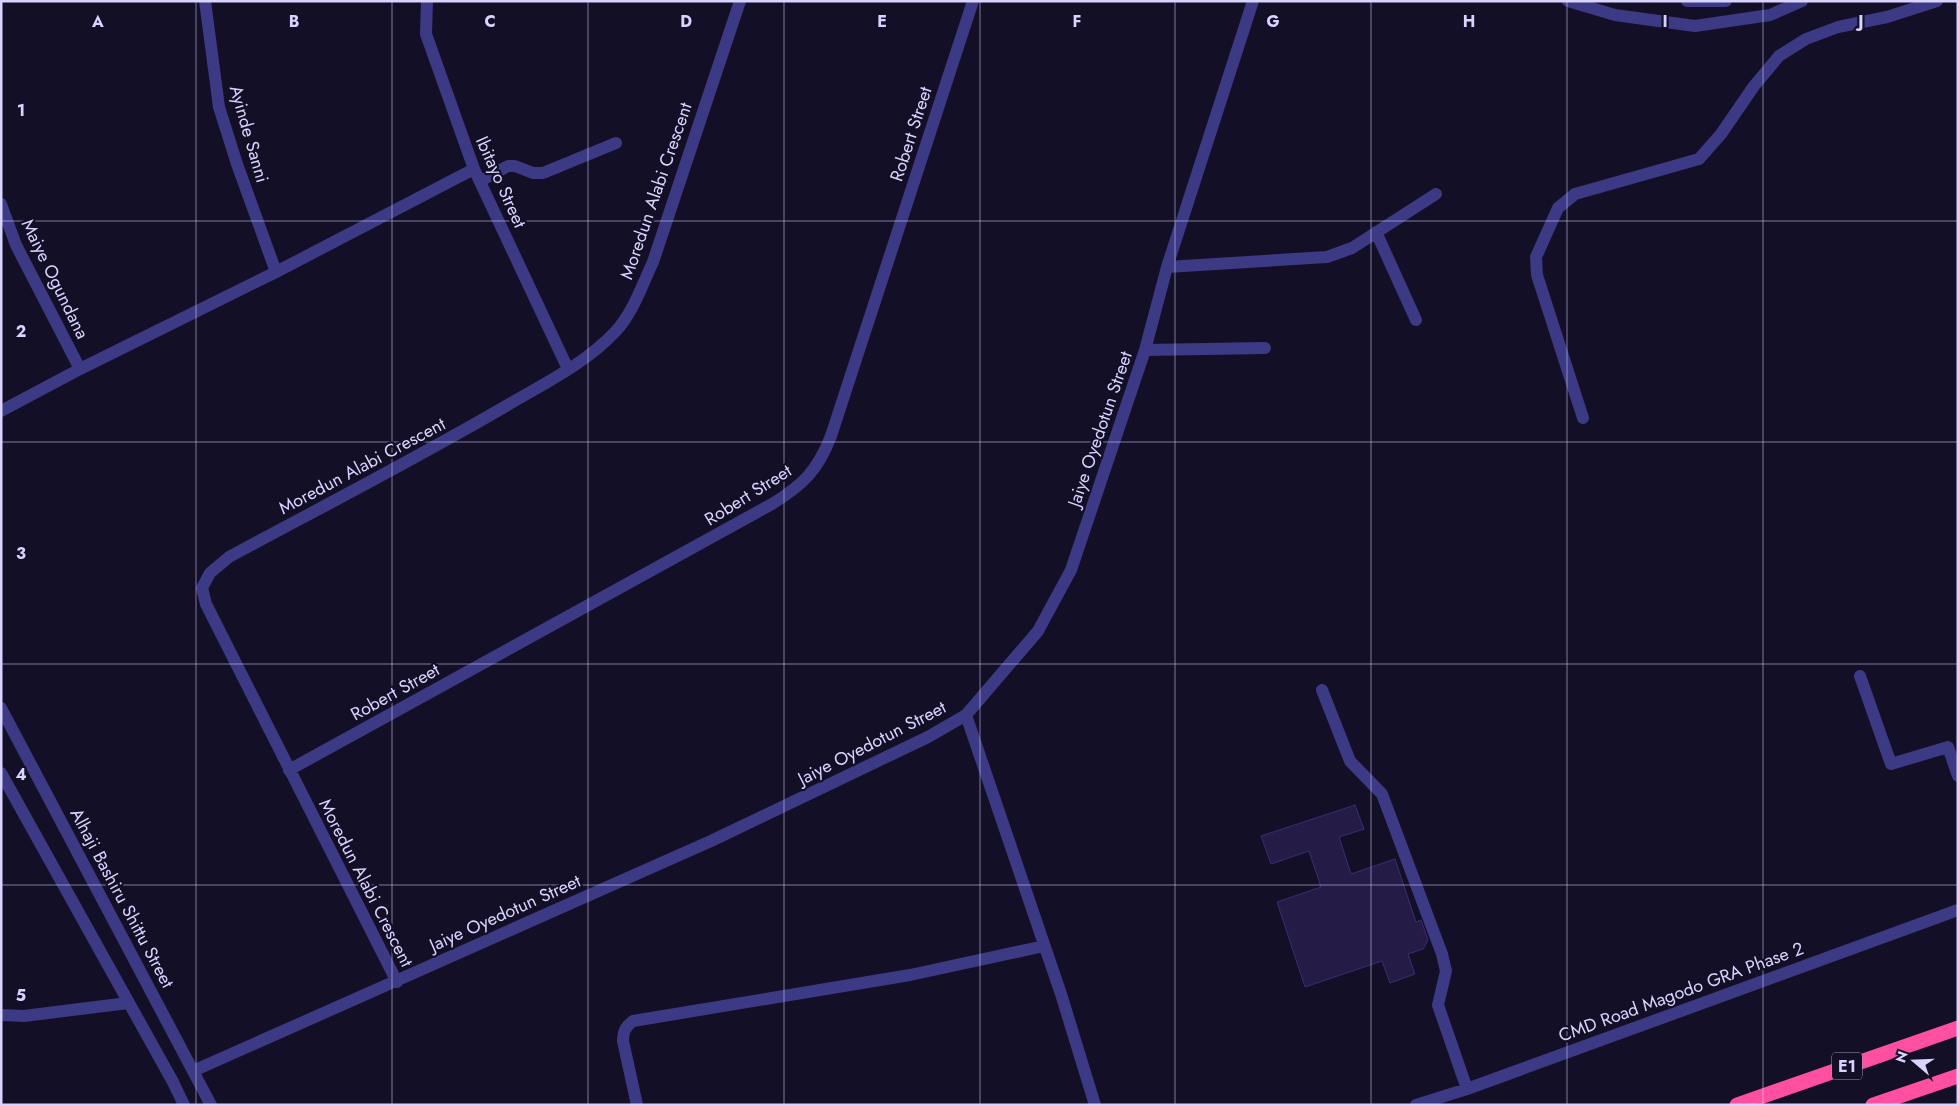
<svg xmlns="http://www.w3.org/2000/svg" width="1959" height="1106" viewBox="0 0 1959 1106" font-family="Jost,sans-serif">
<rect width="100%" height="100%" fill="#130f26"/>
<!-- building -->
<path fill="#241b47" stroke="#3b2d73" d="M1355,805l9,24 -25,8 12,37 44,-15 21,63 5,-2 7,20 -5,9 -15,5 7,20 -25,9 -8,-22 -77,26 -28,-85 44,-15 -12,-36 -38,13 -10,-28z"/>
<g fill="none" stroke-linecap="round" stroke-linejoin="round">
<!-- minor -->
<path stroke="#3d3a85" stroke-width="12" d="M205,1l14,106 18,57 39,108
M427,1l-1,33 48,135 94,200
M1568,1l47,14 80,11 75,-11 32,-14
M1687,1h39
M480,181l28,-15h7l18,7h10l73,-30
M1,204l15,41 64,124
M1376,232l40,88
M1167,267l160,-10 25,-9 84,-54
M1145,350l120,-2
M1,411l79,-42 196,-97 198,-103
M1583,418l-46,-143 -1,-18 22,-49 17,-14 124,-35 22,-25 33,-48 25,-30 27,-17 32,-12 49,-10 50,-16
M1860,676l31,88 57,-17 10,29
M1322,690l28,71 32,33 60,160 4,17 -8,34 29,84
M1,708l210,397
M966,715l95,279 34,111
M289,770l483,-266c31,-19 46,-34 59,-68l142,-435
M1,773l172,309 11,23
M397,982l-191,-378 -4,-16 8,-15 19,-16c93,-50 186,-98 277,-151 37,-22 79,-42 109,-74 18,-19 27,-47 38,-70l87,-261
M1,1015l23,1 104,-13
M193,1071l518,-230 217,-104 38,-22 72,-84 33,-61 74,-220 22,-83 86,-266
M637,1105l-14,-64c0,-9 2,-14 10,-20l277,-46 134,-29
M1416,1105l51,-16 491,-179"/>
<!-- highway -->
<path stroke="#ff4fa3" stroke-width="15" d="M1737,1105l221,-77
M1873,1105l85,-29"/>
</g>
<!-- grid -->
<path fill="none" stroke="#d9d4ff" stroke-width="1" stroke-opacity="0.55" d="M196,1v1104M392,1v1104M588,1v1104M784,1v1104M980,1v1104M1175,1v1104M1371,1v1104M1567,1v1104M1763,1v1104M1,221h1957M1,442h1957M1,664h1957M1,885h1957"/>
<g text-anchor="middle" stroke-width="4.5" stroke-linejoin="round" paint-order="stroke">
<!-- shield labels -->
<rect fill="#130f26" stroke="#9e99be" stroke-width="1" x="1832" y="1052.5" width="30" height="27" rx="4"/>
<g font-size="16" font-weight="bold" fill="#d9d4ff">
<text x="1847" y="1072">E1</text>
</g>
<!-- street labels -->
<g font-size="18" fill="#d9d4ff" stroke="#130f26">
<text transform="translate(249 134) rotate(74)" y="6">Ayinde Sanni</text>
<text transform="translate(911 134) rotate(-72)" y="6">Robert Street</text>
<text transform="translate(501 182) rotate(66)" y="6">Ibitayo Street</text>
<text transform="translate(656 191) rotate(-71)" y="6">Moredun Alabi Crescent</text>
<text transform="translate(55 279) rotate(64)" y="6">Maiye Ogundana</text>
<text transform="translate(1100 429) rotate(-71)" y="6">Jaiye Oyedotun Street</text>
<text transform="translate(362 466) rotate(-28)" y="6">Moredun Alabi Crescent</text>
<text transform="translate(748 495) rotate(-32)" y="6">Robert Street</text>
<text transform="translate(395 692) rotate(-29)" y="6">Robert Street</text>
<text transform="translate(872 743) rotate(-27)" y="6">Jaiye Oyedotun Street</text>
<text transform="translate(366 883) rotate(63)" y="6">Moredun Alabi Crescent</text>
<text transform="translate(122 898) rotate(62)" y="6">Alhaji Bashiru Shittu Street</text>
<text transform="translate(505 913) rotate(-24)" y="6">Jaiye Oyedotun Street</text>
<text transform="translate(1681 992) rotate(-20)" y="6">CMD Road Magodo GRA Phase 2</text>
</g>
</g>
<g font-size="16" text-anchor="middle" font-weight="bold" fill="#d9d4ff" stroke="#130f26" stroke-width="4.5" stroke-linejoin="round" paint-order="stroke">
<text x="98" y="27">A</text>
<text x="294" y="27">B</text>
<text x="490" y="27">C</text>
<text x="686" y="27">D</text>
<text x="882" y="27">E</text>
<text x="1077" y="27">F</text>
<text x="1273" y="27">G</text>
<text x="1469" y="27">H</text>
<text x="1665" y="27">I</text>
<text x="1861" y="27">J</text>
<text x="21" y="116">1</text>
<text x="21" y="337">2</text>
<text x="21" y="559">3</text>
<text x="21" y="780">4</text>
<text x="21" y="1001">5</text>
</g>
<!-- border -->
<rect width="1959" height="1106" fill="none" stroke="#d9d4ff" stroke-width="5"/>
<!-- north arrow -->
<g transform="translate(1914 1061) rotate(289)" stroke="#130f26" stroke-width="4" paint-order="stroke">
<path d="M0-4L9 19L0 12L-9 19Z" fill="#d9d4ff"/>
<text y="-8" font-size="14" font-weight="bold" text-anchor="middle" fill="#d9d4ff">N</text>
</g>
</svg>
